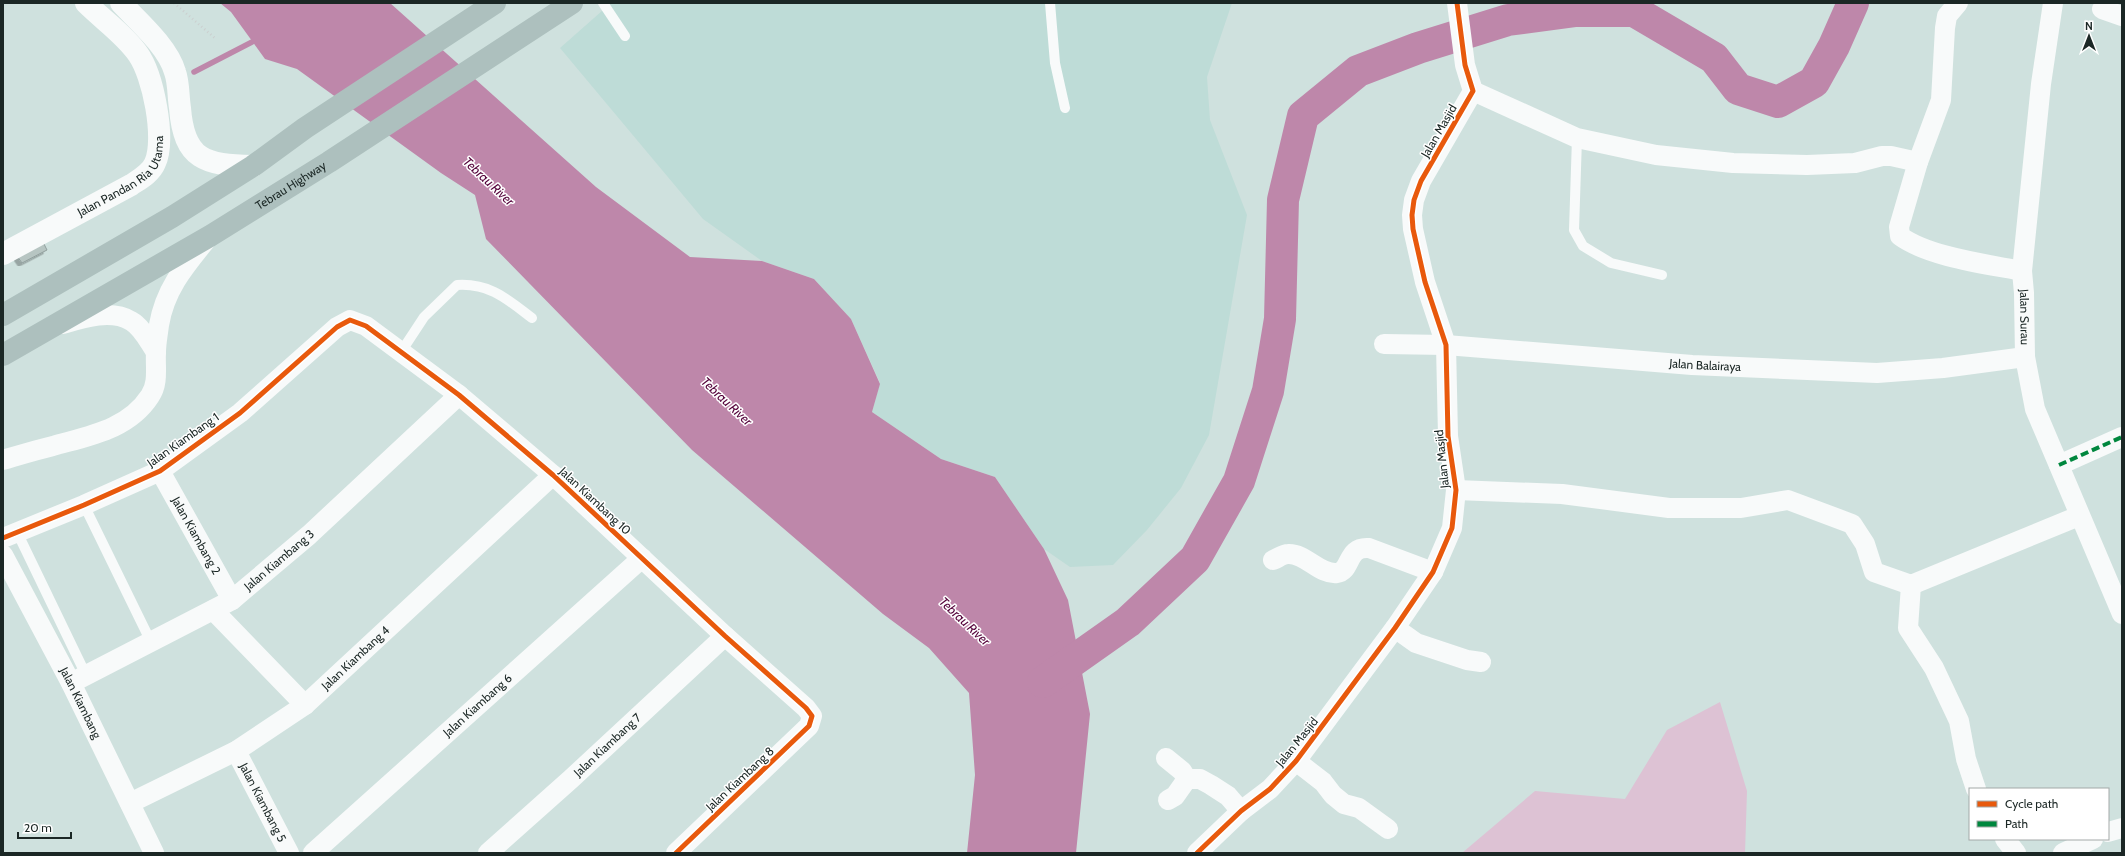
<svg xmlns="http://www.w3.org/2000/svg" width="2125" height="856" viewBox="0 0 2125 856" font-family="Cabin,sans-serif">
<defs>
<filter id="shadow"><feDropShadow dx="-3.5" dy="3.5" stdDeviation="0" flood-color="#0004"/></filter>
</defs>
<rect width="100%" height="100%" fill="#cfe1de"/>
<!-- built -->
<path fill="#bedcd7" d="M611,3h621l-25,74 3,43 37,95 -38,220 -28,53 -34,42 -34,35 -43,2 -26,-18 -49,-72 -54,-18 -69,-47 8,-29 -29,-64 -37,-40 -52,-18 -59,-42 -143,-171z"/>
<!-- green -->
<path fill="#ddc2d4" d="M1720,702l27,89 -2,62h-283l73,-62 90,8 42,-69z"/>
<!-- water -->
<path fill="#be87aa" d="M220,3h170l206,184 94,70 72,4 52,18 37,40 29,65 -8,28 69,47 54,18 49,72 24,51 22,114 -14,139h-109l8,-78 -6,-82 -40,-45 -46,-34 -191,-164 -206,-211 -11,-44 -34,-22 -144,-104 -32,-10 -34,-47z"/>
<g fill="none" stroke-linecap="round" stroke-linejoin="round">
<!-- stream -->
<path stroke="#be87aa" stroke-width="5.5" d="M194,72l58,-30"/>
<!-- river -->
<path stroke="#be87aa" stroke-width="32" d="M1043,682l85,-60 67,-63 44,-78 29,-90 12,-72 3,-119 20,-84 55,-45 60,-23 90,-28 68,-9h58l80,47 24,31 40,13 36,-20 20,-36 19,-43"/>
</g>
<!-- building -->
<path fill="#b7c5c2" stroke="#919f9d" filter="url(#shadow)" d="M43,242l4,8 -25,13 -5,-7z"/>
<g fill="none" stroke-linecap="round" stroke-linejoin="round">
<!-- path -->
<path stroke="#cbcfcf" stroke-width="2.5" stroke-dasharray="1 3" stroke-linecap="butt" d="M174,3l42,36"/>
<!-- service -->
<path stroke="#f8fafa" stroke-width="10" d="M603,3l22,33
M1050,3l5,60 10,45
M1577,138l-3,92 9,16 28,17 51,12
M401,352l23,-35 33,-32c33,-2 50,14 75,33
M84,505l67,137
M17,532l69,143"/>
<!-- minor -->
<g stroke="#f8fafa" stroke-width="20">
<path d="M1958,3l-11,13 -2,12 -4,72 -23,62 -19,65 1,9c29,21 86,28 122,35"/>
<path id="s1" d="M2053,3l-12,81 -19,187 2,22 1,64 10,52 87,205"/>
<path d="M2102,9l20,7"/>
<path d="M1473,91l104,47 79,17 77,8 74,2 48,-2 27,-7h9l27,6"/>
<path d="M63,324c20,-6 48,-15 68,-3 11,6 18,21 25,31"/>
<path id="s2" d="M1384,344l62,1 246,20 185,8 66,-5 82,-11"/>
<path d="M3,460c17,-5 33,-10 50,-14 35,-10 75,-16 97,-50 9,-13 5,-29 6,-44 0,-9 2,-18 3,-27 6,-36 26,-59 48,-86"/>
<path d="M2059,465l63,-28"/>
<path id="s3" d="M160,471l72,129"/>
<path d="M1456,490l106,4 107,14h72l47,-8 64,24 13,20 9,28 37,13 168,-69"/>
<path d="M3,538l81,-33 76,-34 80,-58 97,-86 13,-7 16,6 93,69 94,80 172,161 81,72 6,8 -3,10 -133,127"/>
<path id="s4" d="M3,555l68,128 83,170"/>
<path d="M1273,560c5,-2 10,-6 15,-6 18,-1 31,21 49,19 15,-2 9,-27 32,-25l64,24"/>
<path d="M1911,585l-3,43 26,40 25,53 7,38 10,30"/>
<path d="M213,610l92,95"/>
<path d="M1395,628l21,15 51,17 14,2"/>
<path id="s5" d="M71,683l161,-83 77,-65 150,-140"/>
<path id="s6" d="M236,751l53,102"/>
<path d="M1166,758l16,13 5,8"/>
<path d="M1296,761l27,21 10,13 11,9 15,4 29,21"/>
<path d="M1168,800l7,-4 12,-17h13l11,6 17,11 13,15"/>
<path id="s7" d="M130,803l106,-52 69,-46 248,-230"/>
<path d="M2108,832l14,-4"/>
<path d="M2005,839l11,14"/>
<path id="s8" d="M313,853l329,-295"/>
<path id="s9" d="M488,853l83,-74 154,-143"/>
<path d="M1197,853l44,-42 29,-22 26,-28 99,-133 38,-56 19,-44 4,-38 -8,-54 -2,-91 -21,-63 -12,-53 -1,-14 2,-15 7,-19 52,-90 -8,-26 -8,-62"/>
<path d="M2063,853l30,-14"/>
</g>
<!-- tertiary -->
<g stroke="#f8fafa" stroke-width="22">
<path d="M121,3c18,19 47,44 54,69 4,11 3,24 5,36 4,52 25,57 73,58"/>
<path id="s10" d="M3,254l128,-69c9,-6 20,-12 24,-22 11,-24 -2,-88 -17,-109 -13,-19 -35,-34 -52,-51"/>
</g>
<!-- trunk -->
<g stroke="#adc0be" stroke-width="22">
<path d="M3,315l169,-98 81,-51 52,-38 190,-125"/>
<path id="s11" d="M3,355l207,-119 119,-74 243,-159"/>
</g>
<!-- quiet -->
<path stroke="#00873e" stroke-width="4" stroke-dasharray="8 4" stroke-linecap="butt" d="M2059,465l63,-28"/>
<defs>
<path id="cycleway" d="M3,538l81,-33 76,-34 80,-58 97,-86 13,-7 16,6 93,69 94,80 172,161 81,72 6,8 -3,10 -133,127
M1197,853l44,-42 29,-22 26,-28 99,-133 38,-56 19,-44 4,-38 -8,-54 -2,-91 -21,-63 -12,-53 -1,-14 2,-15 7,-19 52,-90 -8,-26 -8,-62"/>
</defs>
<!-- cycleway casing -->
<use href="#cycleway" stroke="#fff" stroke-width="8"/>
<!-- cycleway -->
<use href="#cycleway" stroke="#e8590c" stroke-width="5"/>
</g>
<g text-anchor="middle" stroke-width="3" stroke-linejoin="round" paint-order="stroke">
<!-- street labels -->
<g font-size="12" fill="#1b2725" stroke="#fff">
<text transform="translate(1439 131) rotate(-60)" y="4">Jalan Masjid</text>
<text dy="4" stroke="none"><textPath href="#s10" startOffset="146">Jalan Pandan Ria Utama</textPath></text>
<text dy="4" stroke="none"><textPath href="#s11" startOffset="334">Tebrau Highway</textPath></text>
<text dy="4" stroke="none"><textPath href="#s1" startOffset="316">Jalan Surau</textPath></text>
<text dy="4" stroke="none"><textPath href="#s2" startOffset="322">Jalan Balairaya</textPath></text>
<text transform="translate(183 440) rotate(-35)" y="4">Jalan Kiambang 1</text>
<text transform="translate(1442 459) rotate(-96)" y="4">Jalan Masjid</text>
<text transform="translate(595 501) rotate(43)" y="4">Jalan Kiambang 10</text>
<text dy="4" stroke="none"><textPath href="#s3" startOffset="74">Jalan Kiambang 2</textPath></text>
<text dy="4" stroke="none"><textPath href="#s5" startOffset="243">Jalan Kiambang 3</textPath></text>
<text dy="4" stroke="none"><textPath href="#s7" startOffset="270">Jalan Kiambang 4</textPath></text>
<text dy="4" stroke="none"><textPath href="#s4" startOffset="167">Jalan Kiambang</textPath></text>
<text dy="4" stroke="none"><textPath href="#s8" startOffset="221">Jalan Kiambang 6</textPath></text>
<text transform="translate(1297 742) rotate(-51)" y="4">Jalan Masjid</text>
<text dy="4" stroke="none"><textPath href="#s9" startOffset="161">Jalan Kiambang 7</textPath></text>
<text transform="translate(740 779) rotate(-43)" y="4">Jalan Kiambang 8</text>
<text dy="4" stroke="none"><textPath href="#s6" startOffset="58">Jalan Kiambang 5</textPath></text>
</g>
<!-- water labels -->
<g font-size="13" font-style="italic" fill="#530039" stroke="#fff">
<text transform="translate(489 181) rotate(43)" y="5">Tebrau River</text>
<text transform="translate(727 401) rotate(43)" y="5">Tebrau River</text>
<text transform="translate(965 621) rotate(43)" y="5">Tebrau River</text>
</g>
</g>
<!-- border -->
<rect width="2125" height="856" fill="none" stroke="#1b2725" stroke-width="8"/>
<!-- legend -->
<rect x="1969" y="788" width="140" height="52" fill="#ffffff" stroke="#a4a9a8"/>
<rect x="1977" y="801" width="20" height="6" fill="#e8590c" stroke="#a4a9a8"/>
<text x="2005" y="808" font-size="12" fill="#1b2725">Cycle path</text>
<rect x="1977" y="821" width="20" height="6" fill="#00873e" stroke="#a4a9a8"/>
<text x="2005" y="828" font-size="12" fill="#1b2725">Path</text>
<!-- north arrow -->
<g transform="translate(2089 36)" stroke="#ffffff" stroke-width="3" paint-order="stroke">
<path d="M0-3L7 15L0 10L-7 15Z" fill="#1b2725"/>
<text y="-6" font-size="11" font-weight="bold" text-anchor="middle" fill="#1b2725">N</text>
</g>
<!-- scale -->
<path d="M18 832v6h53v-6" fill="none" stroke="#1b2725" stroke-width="2"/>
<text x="24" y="832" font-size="12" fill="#1b2725" stroke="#ffffff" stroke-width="3" paint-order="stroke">20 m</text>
</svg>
